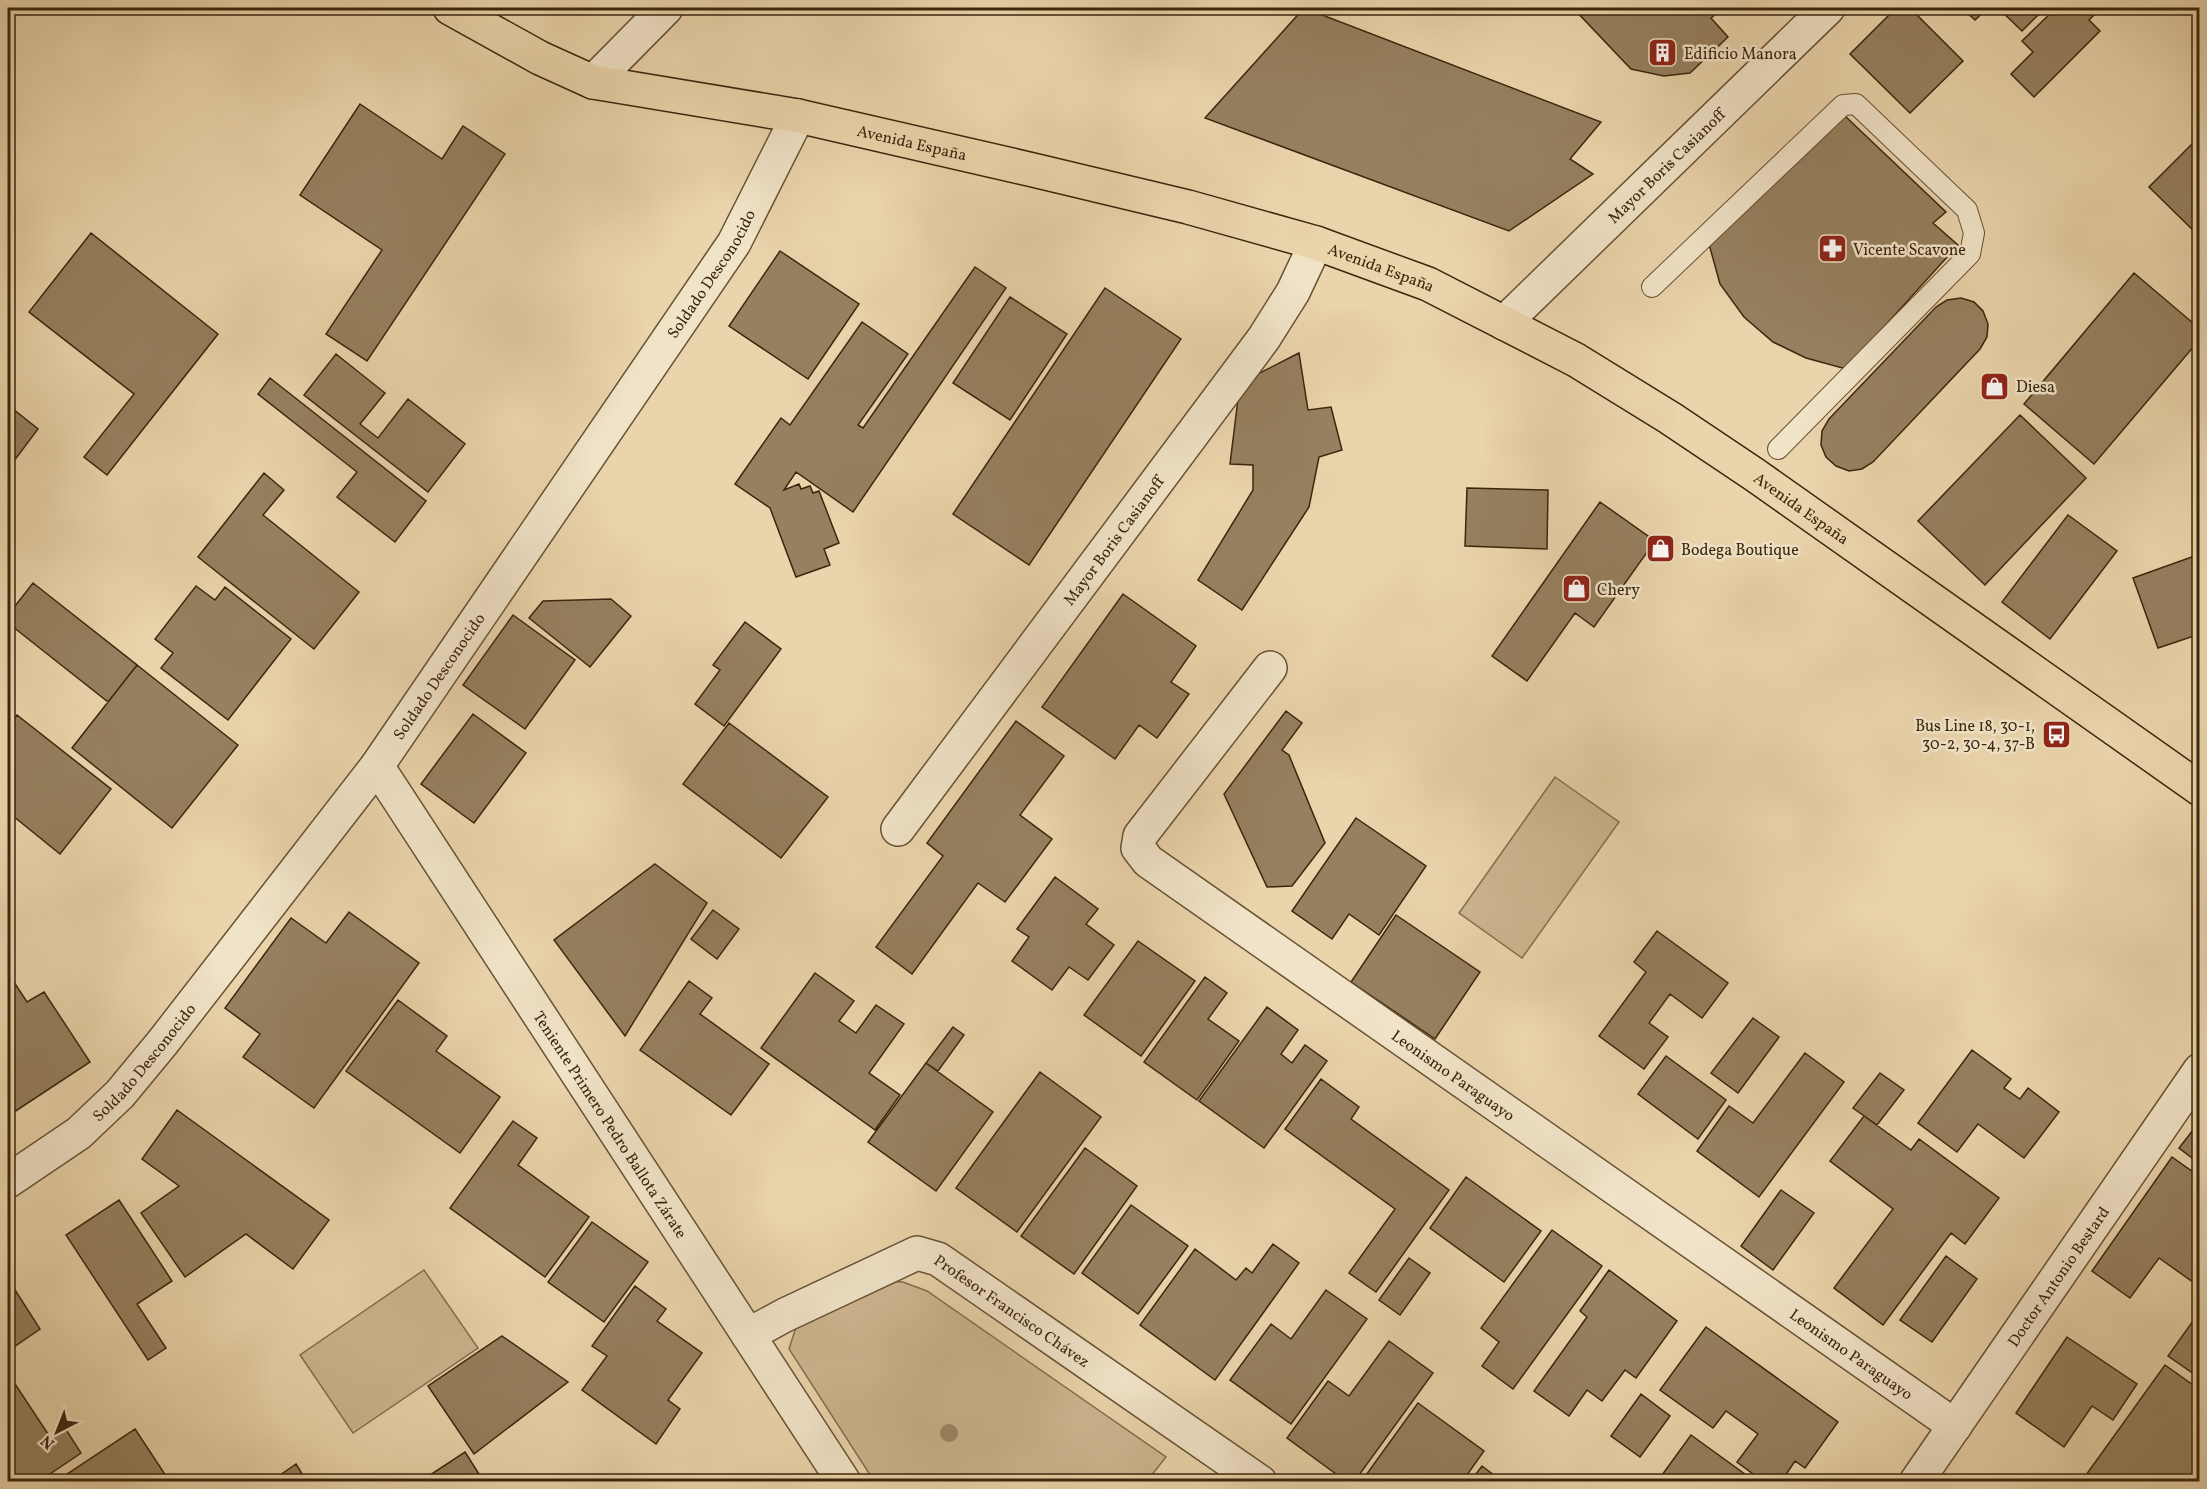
<svg xmlns="http://www.w3.org/2000/svg" width="2207" height="1489" viewBox="0 0 2207 1489" font-family="Vollkorn,serif">
<rect width="100%" height="100%" fill="#ead4ab"/>
<filter id="stains"><feTurbulence type="fractalNoise" baseFrequency=".00333" numOctaves="4"/><feColorMatrix values="0 0 0 0 .2 0 0 0 0 .09 0 0 0 0 .02 0 0 0 .5 -.17"/></filter>
<radialGradient id="worn" r=".72"><stop offset=".6" stop-color="#630" stop-opacity="0"/><stop offset="1" stop-color="#630" stop-opacity=".3"/></radialGradient>
<!-- green -->
<path fill="#ccb690" stroke="#846e4e" stroke-width="1.5" d="M1555,777l64,45 -97,136 -63,-45z
M424,1270l54,78 -125,85 -53,-78z
M885,1281l18,1 24,9 239,166 -19,24h-273l-85,-132 10,-31z"/>
<!-- building -->
<path fill="#96805f" stroke="#3b260d" stroke-width="1.5" d="M1304,8l297,114 -31,37 23,15 -84,57 -304,-113z
M1573,8h150l-12,10 17,19 -38,36 -26,3 -33,-7z
M1896,8h14l53,53 -53,52 -60,-59z
M1962,8h26l-13,12z
M1998,8h40l4,3 -20,20z
M2056,8h45l-12,12 11,11 -66,66 -23,-23 22,-22 -11,-11z
M360,104l82,55 21,-33 42,28 -138,207 -41,-27 56,-84 -82,-55z
M1845,116l101,96 -13,11 25,22 -112,124 -40,-11 -33,-16 -29,-25 -24,-33 -11,-40z
M2192,144l8,8v85l-51,-50z
M91,233l127,101 -111,141 -23,-18 50,-63 -105,-82z
M780,251l79,53 -51,75 -79,-53z
M975,267l31,21 -153,224 -57,-40 -12,18 15,-6 2,5 9,-3 3,7 6,-2 20,52 -15,6 6,16 -34,12 -26,-69 -35,-24 46,-66 9,7 72,-103 46,32 -50,71 5,3z
M2134,273l66,56v10l-106,125 -70,-60z
M1105,288l76,51 -152,226 -76,-51z
M1010,297l57,37 -57,86 -57,-37z
M1961,298l13,4 9,9 5,13 -1,13 -7,12 -107,113 -11,7 -13,2 -13,-5 -10,-9 -5,-12 1,-14 7,-12 107,-112 11,-7z
M1299,353l9,57 23,-3 11,43 -23,7 -10,50 -67,103 -44,-30 55,-90v-25l-23,-1 10,-81z
M336,354l49,39 -25,31 18,14 30,-39 57,45 -37,48 -124,-97z
M270,378l156,123 -31,41 -58,-45 20,-25 -99,-78z
M8,405l30,24 -30,40z
M2020,415l66,63 -101,107 -67,-64z
M264,473l20,17 -21,25 96,77 -45,57 -116,-92z
M1467,488l81,2 -1,59 -82,-3z
M1600,502l55,39 -61,86 -19,-14 -48,68 -35,-25z
M2068,515l49,36 -67,88 -48,-37z
M2200,554v80l-42,14 -25,-70z
M33,583l104,82 -29,37 -100,-79v-8z
M196,586l19,14 10,-13 66,52 -63,81 -67,-52 12,-15 -18,-14z
M1123,594l73,52 -25,36 18,12 -32,44 -18,-13 -24,34 -73,-52z
M611,599l20,17 -41,51 -61,-49 14,-17z
M513,615l62,45 -50,69 -62,-44z
M745,622l36,27 -57,77 -29,-22 25,-34 -7,-5z
M137,665l101,80 -66,83 -100,-80z
M1286,711l16,12 -20,27 7,5 36,88 -33,43 -25,1 -43,-93z
M473,714l53,39 -52,70 -53,-39z
M17,715l94,74 -51,65 -52,-42v-85z
M1016,721l48,35 -44,59 32,24 -47,63 -27,-19 -66,91 -36,-27 67,-91 -16,-13z
M729,723l99,74 -47,61 -98,-74z
M1356,818l70,48 -47,69 -30,-21 -17,25 -40,-28z
M655,864l52,39 -82,133 -71,-96z
M1055,877l43,32 -12,15 28,21 -26,35 -19,-13 -17,23 -40,-29 17,-24 -12,-8z
M713,910l26,19 -22,30 -26,-20z
M349,912l70,51 -105,145 -71,-51 17,-23 -35,-26 66,-90 35,25z
M1396,915l84,57 -45,67 -84,-57z
M1657,931l71,52 -26,35 -32,-24 -21,29 19,14 -24,32 -45,-33 47,-64 -12,-10z
M1138,941l57,40 -54,75 -57,-41z
M8,973l19,29 17,-10 46,70 -82,54z
M815,973l39,28 -15,20 17,12 20,-28 28,19 -35,49 31,22 -25,35 -114,-82z
M1205,977l22,16 -19,26 31,22 -42,59 -53,-38z
M689,981l23,17 -12,16 69,50 -38,51 -91,-65z
M398,1000l49,36 -11,15 64,46 -40,56 -114,-82z
M1267,1007l31,23 -17,24 11,9 13,-18 22,16 -63,87 -65,-47z
M1753,1018l26,19 -41,56 -27,-20z
M953,1027l11,8 -26,36 -12,-8z
M1972,1050l39,29 -7,9 16,11 8,-11 31,24 -35,46 -46,-34 -21,28 -39,-29z
M1805,1053l39,29 -85,115 -62,-46 32,-45 24,17z
M1666,1056l60,44 -28,39 -60,-45z
M926,1063l67,49 -57,79 -68,-49z
M1040,1072l61,45 -84,115 -61,-44z
M1880,1073l24,17 -27,35 -24,-17z
M1321,1079l38,28 -8,12 98,71 -73,102 -27,-19 46,-64 -110,-80z
M177,1110l152,110 -36,49 -47,-35 -61,43 -44,-64 38,-27 -37,-27z
M1864,1116l47,34 8,-11 80,59 -34,46 -14,-11 -68,92 -49,-37 59,-79 -63,-48z
M513,1121l24,17 -19,27 71,52 -44,60 -95,-69z
M2200,1121v43l-21,-16z
M1085,1148l52,38 -63,88 -53,-38z
M2172,1157l28,20v110l-41,-29 -29,40 -38,-27z
M1466,1177l75,54 -37,51 -74,-54z
M1781,1190l33,23 -41,57 -32,-24z
M119,1200l53,81 -35,23 29,44 -18,12 -82,-125z
M1131,1205l57,41 -50,68 -56,-41z
M592,1222l56,40 -44,60 -56,-40z
M1552,1230l50,36 -89,123 -31,-23 17,-24 -18,-14z
M1273,1244l26,19 -84,117 -75,-55 55,-76 41,31 10,-12 6,5z
M1946,1256l31,23 -45,63 -32,-22z
M1409,1258l21,15 -30,42 -21,-15z
M1609,1270l68,51 -41,57 -11,-8 -23,31 -15,-11 -18,26 -35,-25 53,-74 -7,-6z
M8,1279l32,50 -32,22z
M635,1286l31,23 -9,12 45,32 -34,47 12,9 -24,35 -74,-54 25,-34 -15,-10z
M1326,1290l41,29 -76,105 -61,-44 41,-56 20,15z
M2200,1311v67l-32,-22z
M1706,1327l132,95 -33,46 -10,-7 -14,21h-17l-27,-20 21,-28 -32,-23 -13,17 -53,-38z
M502,1336l66,46 -94,72 -46,-68z
M2067,1337l70,47 -24,36 -21,-14 -28,41 -48,-34z
M1389,1341l44,32 -79,109h-7l-60,-44 41,-57 21,15z
M2165,1365l35,25v92h-119z
M15,1384l35,53 15,-9 16,25 -43,29h-30v-93z
M1641,1394l29,22 -30,41 -29,-21z
M1418,1403l66,48 -22,31h-101z
M135,1429l35,53h-115z
M1691,1435l62,45 -1,2h-95z
M465,1452l19,30h-54l-3,-5z
M296,1464l11,18h-37z
M1482,1466l21,16h-33z"/>
<g fill="none" stroke-linecap="round" stroke-linejoin="round">
<defs>
<path id="service" d="M1652,287l191,-182 13,-1 111,106 7,23 -4,21 -192,195"/>
<g id="minor">
<path d="M593,82l73,-74"/>
<path id="s1" d="M1270,668l-130,168 -2,12 10,13 807,565"/>
<path id="s2" d="M377,766l467,716"/>
<path id="s3" d="M898,829l366,-491 29,-46 23,-49"/>
<path id="s4" d="M8,1181l71,-48 41,-39 43,-52 214,-276 357,-523 64,-127"/>
<path id="s5" d="M748,1335l37,-20 132,-62 21,6 322,223"/>
</g>
<g id="tertiary">
<path id="s6" d="M1504,323l324,-315"/>
<path id="s7" d="M1916,1482l284,-412"/>
</g>
<g id="primary">
<path id="s8" d="M450,8l90,50 53,24 205,34 235,54 155,37 128,36 112,41 148,76 94,58 85,57 445,314"/>
</g>
</defs>
<!-- service casing -->
<use href="#service" stroke="#675234" stroke-width="22"/>
<!-- minor casing -->
<use href="#minor" stroke="#675234" stroke-width="36"/>
<!-- tertiary casing -->
<use href="#tertiary" stroke="#675234" stroke-width="36"/>
<!-- primary casing -->
<use href="#primary" stroke="#3b260d" stroke-width="36"/>
<!-- service -->
<use href="#service" stroke="#f1e3c8" stroke-width="20"/>
<!-- minor -->
<use href="#minor" stroke="#f1e3c8" stroke-width="33"/>
<!-- tertiary -->
<use href="#tertiary" stroke="#f1e3c8" stroke-width="33"/>
<!-- primary -->
<use href="#primary" stroke="#ead4ab" stroke-width="33"/>
</g>
<!-- trees -->
<circle fill="#9e8866" cx="949" cy="1433" r="9"/>
<!-- icons -->
<defs>
<symbol id="building-square" viewBox="-11 -11 22 22"><rect x="-9" y="-9" width="18" height="18" rx="4" fill="#8f2418" stroke="#f1e3c8"/><path d="M-4-6H4V6H1V3H-1V6H-4ZM-2.5-4.3h1.7v1.8h-1.7ZM.8-4.3h1.7v1.8H.8ZM-2.5-1h1.7V.8h-1.7ZM.8-1h1.7V.8H.8Z" fill="#fff"/></symbol>
<symbol id="pharmacy-square" viewBox="-11 -11 22 22"><rect x="-9" y="-9" width="18" height="18" rx="4" fill="#8f2418" stroke="#f1e3c8"/><path d="M-2-6h4v4h4v4h-4v4h-4v-4h-4v-4h4Z" fill="#fff"/></symbol>
<symbol id="shop-square" viewBox="-11 -11 22 22"><rect x="-9" y="-9" width="18" height="18" rx="4" fill="#8f2418" stroke="#f1e3c8"/><path d="M-5-2.5h2.3a2.7 3.5 0 0 1 5.4 0H5L5.5 6h-11ZM-1.5-2.5h3a1.5 2.3 0 0 0-3 0Z" fill="#fff"/></symbol>
<symbol id="bus-square" viewBox="-11 -11 22 22"><rect x="-9" y="-9" width="18" height="18" rx="4" fill="#8f2418" stroke="#f1e3c8"/><path d="M-5-6H5V4H4V6H2V4H-2V6H-4V4H-5ZM-3.5-4V0h7V-4ZM-3.5 1.2v1.5H-2V1.2ZM2 1.2v1.5H3.5V1.2Z" fill="#fff"/></symbol>
</defs>
<g fill-rule="evenodd">
<use href="#building-square" x="1646" y="36" width="33" height="33"/>
<use href="#pharmacy-square" x="1816" y="232" width="33" height="33"/>
<use href="#shop-square" x="1978" y="370" width="33" height="33"/>
<use href="#shop-square" x="1644" y="532" width="33" height="33"/>
<use href="#shop-square" x="1560" y="572" width="33" height="33"/>
<use href="#bus-square" x="2040" y="718" width="33" height="33"/>
</g>
<g text-anchor="middle" stroke-width="5" stroke-linejoin="round" paint-order="stroke">
<!-- poi labels -->
<g font-size="16" fill="#3b260d" stroke="#f1e3c8" text-anchor="start">
<text x="1684" y="59">Edificio Manora</text>
<text x="1853" y="255">Vicente Scavone</text>
<text x="2016" y="392">Diesa</text>
<text x="1681" y="555">Bodega Boutique</text>
<text x="1597" y="595">Chery</text>
<text x="2035" y="731" text-anchor="end">Bus Line 18, 30-1,<tspan x="2035" dy="18">30-2, 30-4, 37-B</tspan></text>
</g>
<!-- street labels -->
<g font-size="16" fill="#3b260d" stroke="#f1e3c8">
<text dy="6" stroke="none"><textPath href="#s8" startOffset="486">Avenida España</textPath></text>
<text dy="6" stroke="none"><textPath href="#s6" startOffset="226">Mayor Boris Casianoff</textPath></text>
<text dy="6" stroke="none"><textPath href="#s8" startOffset="972">Avenida España</textPath></text>
<text dy="6" stroke="none"><textPath href="#s4" startOffset="1154">Soldado Desconocido</textPath></text>
<text dy="6" stroke="none"><textPath href="#s8" startOffset="1458">Avenida España</textPath></text>
<text dy="6" stroke="none"><textPath href="#s3" startOffset="360">Mayor Boris Casianoff</textPath></text>
<text dy="6" stroke="none"><textPath href="#s4" startOffset="668">Soldado Desconocido</textPath></text>
<text dy="6" stroke="none"><textPath href="#s4" startOffset="182">Soldado Desconocido</textPath></text>
<text dy="6" stroke="none"><textPath href="#s1" startOffset="614">Leonismo Paraguayo</textPath></text>
<text dy="6" stroke="none"><textPath href="#s2" startOffset="428">Teniente Primero Pedro Ballota Zárate</textPath></text>
<text dy="6" stroke="none"><textPath href="#s7" startOffset="250">Doctor Antonio Bestard</textPath></text>
<text dy="6" stroke="none"><textPath href="#s5" startOffset="300">Profesor Francisco Chávez</textPath></text>
<text dy="6" stroke="none"><textPath href="#s1" startOffset="1100">Leonismo Paraguayo</textPath></text>
</g>
</g>
<!-- margin -->
<rect width="2207" height="1489" fill="none" stroke="#ead4ab" stroke-width="30"/>
<rect x="9" y="9" width="2189" height="1471" fill="none" stroke="#3b260d" stroke-width="3"/>
<rect x="15" y="15" width="2177" height="1459" fill="none" stroke="#3b260d" stroke-width="1.5"/>
<!-- north arrow -->
<g transform="translate(57 1432) rotate(222)" stroke="#f1e3c8" stroke-width="4.5" paint-order="stroke">
<path d="M0-4.5L10 22L0 15L-10 22Z" fill="#3b260d"/>
<text y="-9" font-size="16" font-weight="bold" text-anchor="middle" fill="#3b260d">N</text>
</g>
<rect width="100%" height="100%" filter="url(#stains)"/>
<rect width="100%" height="100%" fill="url(#worn)"/>
</svg>
